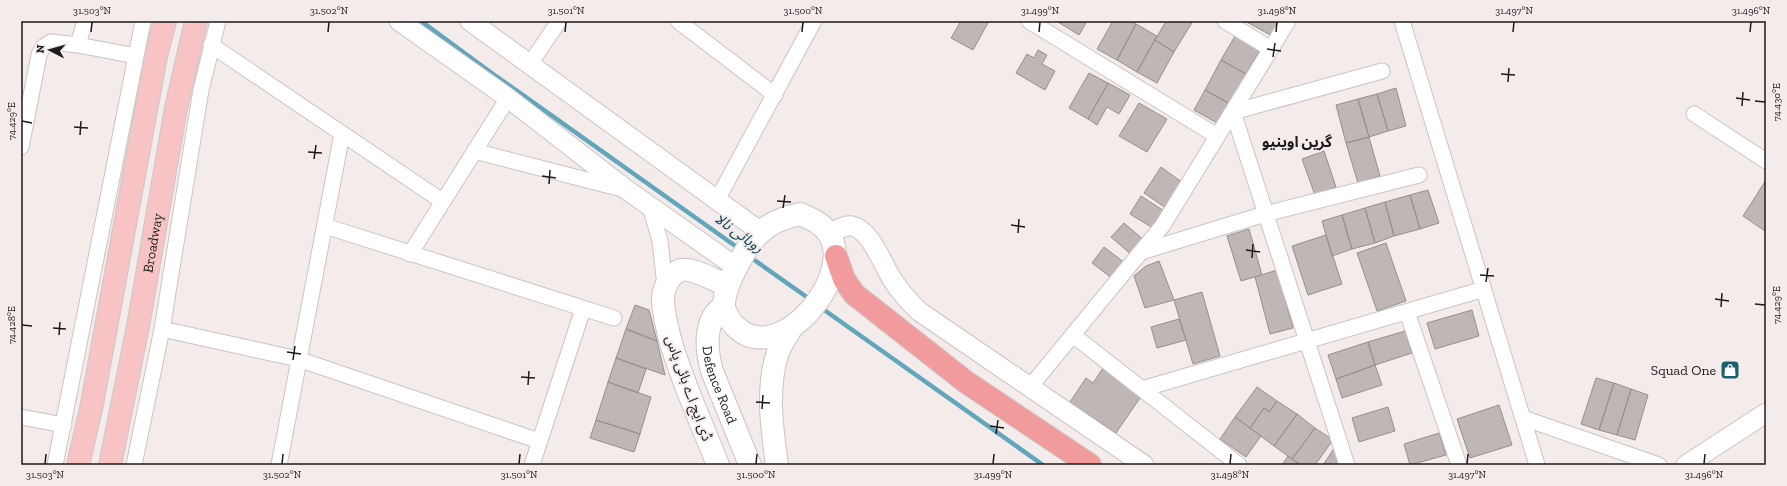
<svg xmlns="http://www.w3.org/2000/svg" width="1787" height="486" viewBox="0 0 1787 486" font-family="'Zilla Slab','Noto Sans Arabic',serif">
<rect width="100%" height="100%" fill="#f4ebeb"/>
<g fill="none" stroke-linecap="round" stroke-linejoin="round">
<!-- stream -->
<path stroke="#62a6bb" stroke-width="4.5" d="M421,21l76,56
M496,76l245,174
M750,257l61,43
M820,307l223,158"/>
</g>
<!-- building -->
<path fill="#bfb6b6" stroke="#978f8e" d="M961,21h28l-16,29 -22,-12z
M1059,21h28l-8,14 -21,-13z
M1113,21h17l6,3 -19,36 -20,-11z
M1166,21h27l-19,31 -19,-12z
M1245,21h38l-9,16z
M1136,24l21,12 -20,36 -20,-12z
M1235,36l25,14 -14,24 -25,-14z
M1155,40l19,12 -17,31 -20,-11z
M1038,50l9,5 -5,9 13,7 -10,19 -29,-17 11,-19 7,4z
M1221,60l25,14 -16,30 -25,-14z
M1089,73l19,10 -20,36 -19,-11z
M1108,83l22,12 -11,19 -12,-7 -10,18 -9,-6z
M1396,88l10,38 -18,5 -11,-37z
M1205,90l25,14 -11,20 -25,-14z
M1377,94l11,37 -19,6 -11,-38z
M1358,99l11,38 -23,6 -10,-38z
M1139,103l28,16 -20,33 -28,-16z
M1369,137l11,39 -22,7 -12,-40z
M1324,151l12,36 -21,8 -13,-36z
M1161,167l22,16 -17,25 -22,-15z
M1766,180v50l-1,1 -22,-15z
M1428,190l11,33 -19,6 -10,-34z
M1410,195l10,34 -26,7 -9,-34z
M1141,196l23,15 -11,17 -23,-14z
M1385,202l9,34 -19,7 -10,-35z
M1365,208l10,35 -23,6 -10,-34z
M1342,215l10,34 -20,7 -10,-35z
M1124,223l21,18 -12,15 -22,-19z
M1249,229l13,46 -21,6 -14,-45z
M1326,235l16,49 -34,11 -16,-49z
M1386,243l20,58 -29,10 -20,-58z
M1104,247l21,16 -12,16 -21,-16z
M1159,261l15,39 -29,8 -11,-32 12,-10z
M1277,270l16,58 -23,6 -15,-57z
M1202,292l18,64 -27,8 -19,-64z
M635,305l14,5 8,31 -31,-12z
M1472,310l7,26 -44,13 -8,-26z
M1179,319l7,21 -29,8 -6,-21z
M626,329l31,12 8,34 -49,-17z
M1405,331l7,22 -37,12 -7,-23z
M1368,342l7,23 -39,14 -8,-24z
M616,358l30,11 -8,24 -30,-11z
M1375,365l7,20 -40,13 -6,-19z
M1103,368l39,27 -26,38 -46,-31 16,-24 7,5z
M1596,378l18,5 -15,47 -18,-6z
M608,382l43,15 -11,37 -44,-14z
M1614,383l17,6 -14,46 -18,-5z
M1257,387l20,14 -8,11 -5,-4 -14,20 -15,-11z
M1631,389l17,6 -13,45 -18,-5z
M1277,401l20,13 -23,32 -24,-18 14,-20 5,4z
M1499,405l13,40 -42,13 -13,-39z
M1388,407l7,24 -36,11 -7,-24z
M1297,414l18,14 -23,31 -18,-13z
M1235,417l26,19 -15,21 -26,-18z
M596,420l44,14 -6,18 -44,-14z
M1315,428l18,12 -18,25h-14l-9,-6z
M1439,433l7,22 -36,10 -6,-21z
M1335,447l9,18h-21z
M1288,456l4,3 9,6h-19z"/>
<g fill="none" stroke-linecap="round" stroke-linejoin="round">
<defs>
<path id="minor" d="M678,21l97,74
M1029,21l188,115
M1225,21l46,28
M1402,21l135,444
M78,45l7,-24
M211,45l231,156
M530,64l29,-43
M1694,114l72,47
M21,147l18,-92 4,-8 8,-5 27,3 58,11
M474,151l148,38
M717,200l97,-179
M650,206l10,35 5,45
M325,226l289,92
M1141,252l124,-38 154,-39
M410,254l98,-156
M1407,312l52,153
M162,329l136,30 241,82
M1073,335l166,130
M1030,387l133,-162 125,-204
M1142,389l342,-100
M21,417l43,8
M1523,418l136,47
M55,465l88,-444
M134,465l28,-136 39,-239 17,-69
M279,465l63,-331
M532,465l51,-156
M1347,465l-114,-353 149,-41"/>
<path id="tertiary" d="M399,21l109,77 119,92 109,77
M470,21l291,211
M830,234c7,-4 14,-9 22,-8 19,4 31,39 40,53 8,13 17,23 28,33l224,153
M1686,465l80,-52"/>
<g id="secondary">
<path d="M800,214c11,5 22,9 29,20 27,42 -49,133 -92,94 -5,-4 -13,-16 -13,-23 0,-20 23,-61 38,-74 11,-10 24,-14 38,-17z"/>
<path id="s1" d="M724,306c-21,13 -18,44 -12,65l38,94"/>
<path d="M718,465c-16,-41 -36,-83 -48,-126 -3,-13 -7,-26 -7,-39 0,-11 6,-26 18,-30 10,-3 35,11 46,15"/>
<path d="M777,465c-5,-35 -11,-78 1,-113 3,-8 9,-16 13,-24"/>
</g>
<g id="primary">
<path d="M78,465l13,-56 65,-353 9,-35"/>
<path id="s2" d="M110,465l28,-139 38,-218 20,-87"/>
</g>
<path id="motorway" d="M836,256l8,23 10,15 112,88 124,83"/>
</defs>
<!-- minor casing -->
<use href="#minor" stroke="#ccc3c3" stroke-width="17"/>
<!-- tertiary casing -->
<use href="#tertiary" stroke="#ccc3c3" stroke-width="21"/>
<!-- secondary casing -->
<use href="#secondary" stroke="#ccc3c3" stroke-width="24"/>
<!-- primary casing -->
<use href="#primary" stroke="#c9c8c8" stroke-width="24"/>
<!-- motorway casing -->
<use href="#motorway" stroke="#c9c8c8" stroke-width="24"/>
<!-- minor -->
<use href="#minor" stroke="#fff" stroke-width="15"/>
<!-- tertiary -->
<use href="#tertiary" stroke="#fff" stroke-width="19"/>
<!-- secondary -->
<use href="#secondary" stroke="#fff" stroke-width="22"/>
<!-- primary -->
<use href="#primary" stroke="#f7c3c4" stroke-width="22"/>
<!-- motorway -->
<use href="#motorway" stroke="#f29b9d" stroke-width="22"/>
</g>
<!-- ticks -->
<path fill="none" stroke="#1d1a1a" stroke-width="1.5" d="M91,32l1,-10M328,32l1,-10M565,32l1,-10M802,32l1,-10M1039,32l1,-10M1276,32l1,-10M1513,32l1,-10M1750,32l1,-10M1267,49l14,2M1273,57l2,-14M1501,74l14,1M1508,82l1,-14M1736,98l14,2M1755,101l10,1M1742,106l1,-14M22,121l10,2M74,127l14,1M80,135l1,-14M308,152l14,1M314,159l2,-14M542,176l14,2M549,184l1,-14M777,201l14,1M783,208l2,-13M1011,225l14,2M1018,233l1,-14M1246,250l14,2M1252,258l1,-14M1480,275l14,1M1486,282l2,-14M1715,299l14,2M1755,304l10,1M1721,307l1,-14M22,325l10,1M53,328l13,1M59,335l1,-13M287,352l14,2M293,360l2,-14M521,377l14,1M528,385l1,-14M756,402l14,1M762,409l1,-14M990,426l14,2M996,434l2,-14M45,464l1,-10M282,464l1,-10M519,464l1,-10M756,464l1,-10M993,464l1,-10M1230,464l1,-10M1467,464l1,-10M1704,464l1,-10"/>
<!-- icons -->
<defs>
<symbol id="shop-square" viewBox="-11 -11 22 22"><rect x="-9" y="-9" width="18" height="18" rx="4" fill="#1b5f72" stroke="#f4ebeb"/><path d="M-5-2.5h2.3a2.7 3.5 0 0 1 5.4 0H5L5.5 6h-11ZM-1.5-2.5h3a1.5 2.3 0 0 0-3 0Z" fill="#fff"/></symbol>
</defs>
<g fill-rule="evenodd">
<use href="#shop-square" x="1719" y="359" width="22" height="22"/>
</g>
<g text-anchor="middle" stroke-width="4" stroke-linejoin="round" paint-order="stroke">
<!-- street labels -->
<g font-size="14" fill="#1d1a1a" stroke="#f4ebeb">
<text dy="5" stroke="none"><textPath href="#s2" startOffset="226">Broadway</textPath></text>
<text dy="5" stroke="none"><textPath href="#s1" startOffset="86">Defence Road</textPath></text>
<text transform="translate(689 388) rotate(70)" y="5">ڈی ایچ اے بائی پاس</text>
</g>
<!-- poi labels -->
<g font-size="14" fill="#1d1a1a" stroke="#f4ebeb" text-anchor="end">
<text x="1716" y="375">Squad One</text>
</g>
<!-- neighbourhood labels -->
<g font-size="15" font-weight="bold" fill="#1d1a1a" stroke="#f4ebeb">
<text x="1297" y="147">گرین اوینیو</text>
</g>
<!-- water labels -->
<g font-size="15" font-style="italic" fill="#0f4a5a" stroke="#f4ebeb">
<text transform="translate(739 233) rotate(36)" y="5">روہائی نالا</text>
</g>
</g>
<!-- border -->
<rect width="1787" height="486" fill="none" stroke="#f4ebeb" stroke-width="44"/>
<!-- north arrow -->
<g transform="translate(50 50) rotate(276)" stroke="#f4ebeb" stroke-width="3" paint-order="stroke">
<path d="M0-3L7 15L0 10L-7 15Z" fill="#1d1a1a"/>
<text y="-6" font-size="11" font-weight="bold" text-anchor="middle" fill="#1d1a1a">N</text>
</g>
<rect x="22" y="22" width="1743" height="442" fill="none" stroke="#1d1a1a" stroke-width="1.5"/>
<g font-size="10" text-anchor="middle" fill="#1d1a1a">
<text x="92" y="14">31.503°N</text>
<text x="329" y="14">31.502°N</text>
<text x="566" y="14">31.501°N</text>
<text x="803" y="14">31.500°N</text>
<text x="1040" y="14">31.499°N</text>
<text x="1277" y="14">31.498°N</text>
<text x="1514" y="14">31.497°N</text>
<text x="1751" y="14">31.496°N</text>
<text transform="translate(1776 102) rotate(-90)" y="4">74.430°E</text>
<text transform="translate(11 121) rotate(-90)" y="4">74.429°E</text>
<text transform="translate(1776 305) rotate(-90)" y="4">74.429°E</text>
<text transform="translate(11 325) rotate(-90)" y="4">74.428°E</text>
<text x="45" y="478">31.503°N</text>
<text x="282" y="478">31.502°N</text>
<text x="519" y="478">31.501°N</text>
<text x="756" y="478">31.500°N</text>
<text x="993" y="478">31.499°N</text>
<text x="1230" y="478">31.498°N</text>
<text x="1467" y="478">31.497°N</text>
<text x="1704" y="478">31.496°N</text>
</g>
</svg>
